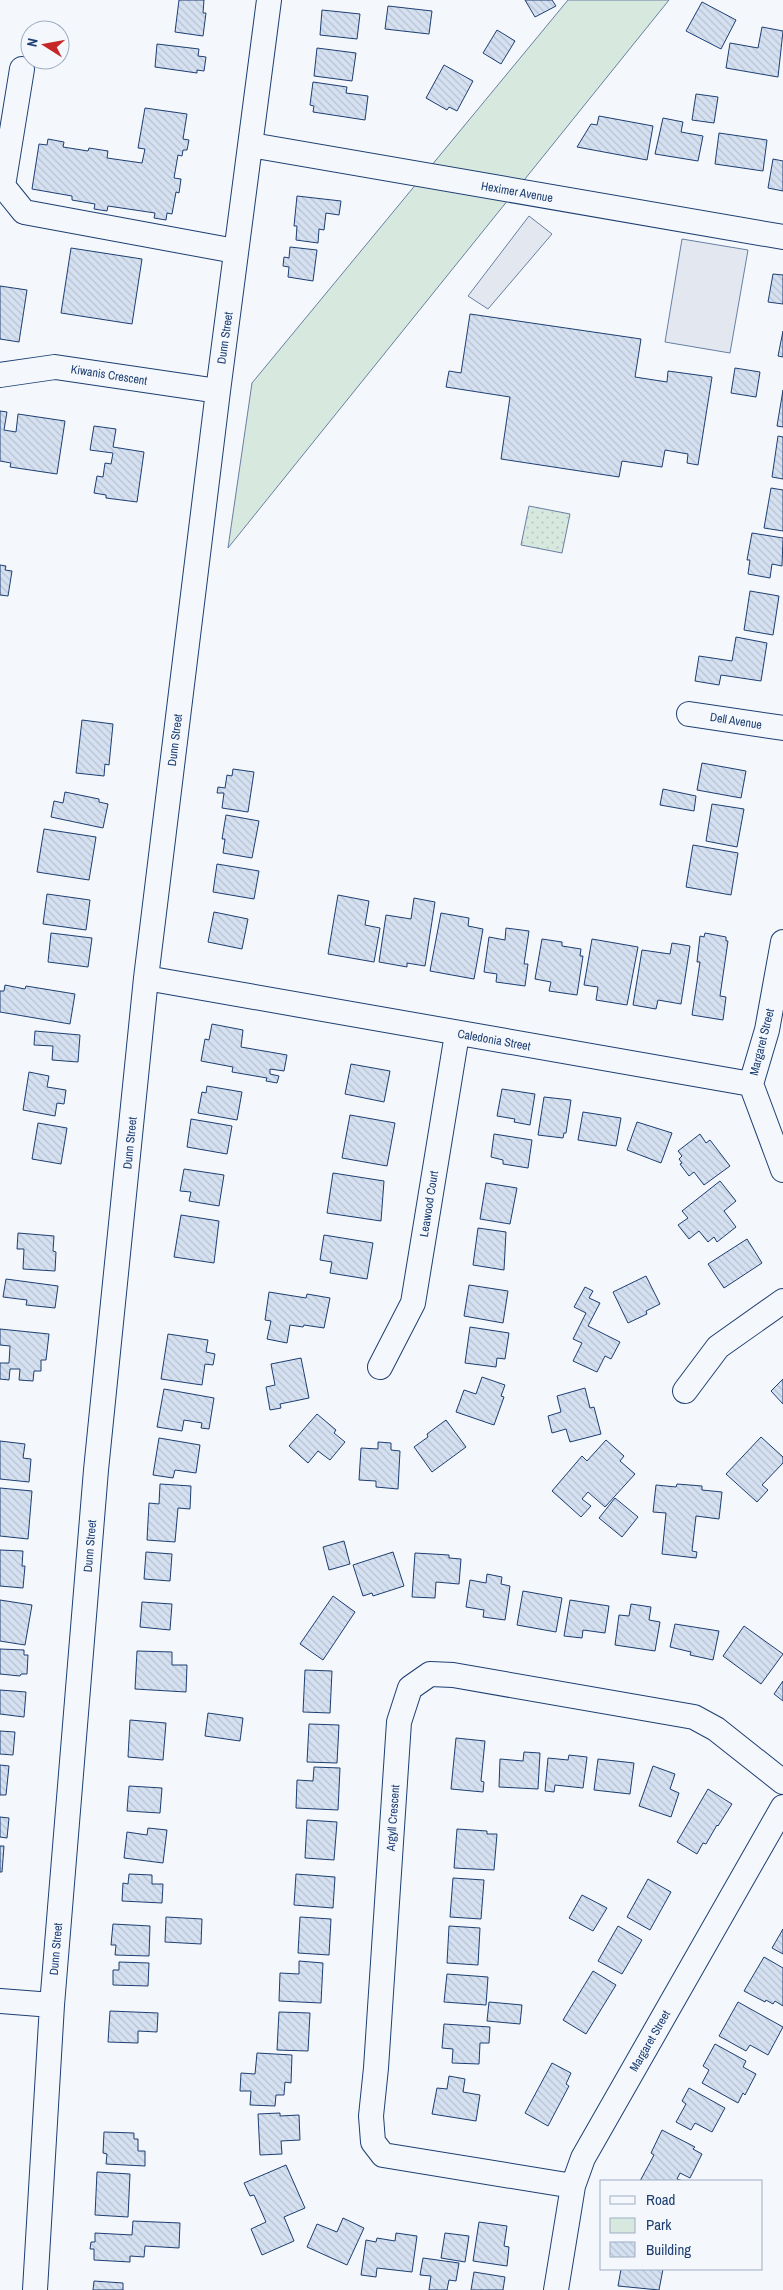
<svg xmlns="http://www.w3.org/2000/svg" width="783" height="2290" viewBox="0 0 783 2290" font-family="'Archivo Narrow',sans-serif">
<defs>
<pattern id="park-dots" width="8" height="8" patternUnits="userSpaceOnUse" patternTransform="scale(1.25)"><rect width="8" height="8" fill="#d7e8df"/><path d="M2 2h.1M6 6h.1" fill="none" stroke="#b8c8c3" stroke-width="1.8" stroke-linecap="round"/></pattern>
<pattern id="building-back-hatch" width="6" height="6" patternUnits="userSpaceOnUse" patternTransform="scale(1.25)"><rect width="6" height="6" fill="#d5e0f0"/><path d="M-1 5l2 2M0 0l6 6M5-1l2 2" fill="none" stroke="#b6c1d1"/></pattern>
</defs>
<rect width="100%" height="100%" fill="#f4f7fb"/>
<!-- green -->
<path fill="#d7e8df" stroke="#687fa3" d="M568,0h101l-441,548 24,-165z"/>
<!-- park -->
<path fill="url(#park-dots)" stroke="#687fa3" d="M529,506l41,8 -8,39 -41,-8z"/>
<!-- parking -->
<path fill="#e3e8f0" stroke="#687fa3" d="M529,216l23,18 -64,75 -20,-13z
M682,239l66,11 -18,103 -65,-11z"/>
<!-- building -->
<path fill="url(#building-back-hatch)" stroke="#1d3f73" d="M179,0h25l-1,13h3l-3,23 -28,-4z
M525,0h27l4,6 -21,11z
M702,2l34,18 -15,29 -35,-18z
M388,6l44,5 -3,23 -44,-5z
M322,10l38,4 -3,25 -37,-4z
M762,27l21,4 -5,46 -52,-9 4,-25 28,5z
M497,30l18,11 -14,23 -18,-11z
M157,44l42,5 -1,7 8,1 -2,14 -7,-1v3l-42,-6z
M317,48l39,5 -4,28 -38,-5z
M444,65l29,16 -16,30 -8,-4 -2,3 -21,-12z
M313,82l34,5 -1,6 22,3 -3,24 -52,-8 1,-6 -4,-1z
M696,94l22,3 -4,26 -22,-3z
M145,108l42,6 -4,25 6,1 -2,10h-4l-1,6 -4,-1 -4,23 7,1 -2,14 -3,-1 -4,22 -5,-1 -1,7 -12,-2 1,-5 -47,-7 -1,5 -13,-2 1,-5 -23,-4v-4l-40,-7 7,-45 8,1 1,-6 16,3 -1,5 25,4 1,-3 19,3 -1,7 35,5 3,-14 -7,-1z
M599,116l54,10 -6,34 -70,-13 14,-23 6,1z
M663,118l20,4 -2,10 22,4 -5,25 -43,-7z
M719,133l48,7 -4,31 -48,-7z
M773,159l10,2v30l-15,-3z
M297,196l44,5 -2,14 -13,-2 -2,17 -5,-1 -1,14 -22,-3 1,-14h-3z
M290,247l27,3 -4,31 -25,-4 1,-10 -6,-1 1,-9 5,1z
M71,248l71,11 -10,65 -71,-11z
M773,274l10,1v29l-15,-2z
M0,286l27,4 -8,52 -19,-3z
M470,314l171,25 -6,38 32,5 1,-11 44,6 -14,88 -11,-2 1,-9 -23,-4 -3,17 -40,-6 -3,16 -118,-18 9,-62 -64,-10 3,-16 12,2z
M783,331v26l-5,-1z
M735,368l25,4 -4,25 -25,-4z
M783,390v37l-6,-1z
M0,411l7,1 -3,18 12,2 2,-18 47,7 -8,53 -47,-7 1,-4 -11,-2z
M94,426l22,3 -3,18 31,5 -7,50 -31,-4v-3l-12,-2 3,-17 6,1 2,-14 6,1 2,-11 -23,-3z
M778,436l5,1v42l-11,-2z
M771,488l12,2v41l-19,-3z
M752,533l31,5 -1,28 -10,-2 -2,14 -22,-4 2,-14h-3z
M0,565l6,1 -1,4 7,1 -4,25 -8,-1z
M750,591l29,5 -6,39 -29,-5z
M736,637l31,6 -6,38 -40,-6 -2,10 -24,-4 4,-25 33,5z
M82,720l31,4 -4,41 -4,-1 -1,12 -28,-3z
M702,763l44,8 -5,27 -44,-8z
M233,769l21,3 -6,40 -26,-4 2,-15h-7l1,-6 7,1 2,-13 5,1z
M663,789l33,7 -2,15 -34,-6z
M65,792l34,7v3l9,2 -5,24 -52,-11 3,-16 9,2z
M712,804l32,5 -7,38 -31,-6z
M226,815l33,6 -7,37 -29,-5 2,-14h-3z
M44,829l52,8 -7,43 -52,-8z
M693,845l45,8 -7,42 -45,-8z
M217,864l42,7 -5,28 -41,-7z
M47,894l43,6 -4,30 -43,-6z
M338,895l31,6 -4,24 15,3 -6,34 -46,-8z
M414,898l21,4 -10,64 -18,-3v4l-28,-5 7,-47 25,4z
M214,912l34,7 -6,30 -34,-7z
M441,913l28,5 -1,8 15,3 -9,50 -44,-8z
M506,928l23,3 -5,33h4l-3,22 -29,-4 1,-8 -13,-2 5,-35 16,3z
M51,933l41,5 -4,29 -40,-5z
M705,933l21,4v4h2l-8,55 6,1 -3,23 -31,-5 8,-53h-3l3,-26 4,1z
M542,939l20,3v4l19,3 -1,7h3l-6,39 -28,-4 2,-9 -16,-3z
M592,939l46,8 -11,58 -31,-5 2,-13 -14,-2z
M672,943l18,3 -9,58 -23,-4 -2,9 -23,-4 9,-55 28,4z
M5,985l20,4 1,-3 49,8 -5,30 -70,-12v-21h4z
M212,1024l31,6 -2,17 46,8 -3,16 -14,-2v5l9,2 -2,7 -11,-2 1,-3 -35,-6 1,-5 -32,-6 4,-22 4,1z
M35,1031l45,4 -2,27 -26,-2 1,-14 -19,-1z
M351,1064l39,7 -6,31 -39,-8z
M29,1072l20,4 -2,11 19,3 -2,14 -7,-1 -2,13 -32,-6z
M207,1086l35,6 -5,28 -39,-7 4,-21 4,1z
M502,1089l33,5 -5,31 -16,-3 1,-3 -18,-3z
M544,1097l27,3 -5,33h-2l-1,5 -25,-3z
M583,1112l38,6 -5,28 -38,-6z
M350,1115l45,8 -8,43 -45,-8z
M191,1119l41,7 -5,28 -40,-7z
M637,1122l35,11 -11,30 -34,-13z
M38,1123l29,5 -6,36 -29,-5z
M494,1134l38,6 -4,28 -25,-4v-4l-12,-3z
M700,1134l6,9 4,-3 20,26 -26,19 -10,-13 -5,4 -9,-12 2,-1 -3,-4 3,-3 -4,-5z
M184,1169l40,6 -5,31 -30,-5 2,-9 -11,-1z
M333,1173l51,8 -3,40 -54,-8z
M720,1181l16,20 -12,10 12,16 -19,15 -3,-5 -6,5 -9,-11 -10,8 -11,-14 10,-7 -6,-7z
M486,1183l31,5 -7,36 -30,-5z
M181,1215l38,6 -5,42 -40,-6z
M478,1228l28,4 -2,38 -31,-5z
M18,1233l36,3 -1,15 3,1 -1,19 -32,-2 1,-20h-7z
M324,1235l49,8 -6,36 -37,-6 2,-11 -12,-2z
M747,1239l15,24 -38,25 -16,-24z
M646,1276l14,28 -14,7 1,3 -19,9 -15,-31z
M6,1279l52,7 -3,22 -29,-3 1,-5 -24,-3z
M469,1285l39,6 -5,32 -39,-7z
M585,1287l8,4 -4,7 11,5 -12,23 32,16 -9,17 -6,-3 -8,16 -24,-11 9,-18 -9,-4 13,-26 -12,-6z
M269,1292l37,6 1,-4 23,4 -6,30 -20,-3 -1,2 -13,-2 -3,18 -20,-4 4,-18 -6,-1z
M470,1327l39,6 -4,26 -8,-1 -1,9 -31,-4z
M0,1329l49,5 -3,26h-5v11h-7l-1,10 -14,-1 1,-11h-10l-1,11 -9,-1v-16h9l1,-17 -10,-1z
M168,1334l40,6 -2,12 9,2 -2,11 -8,-1 -3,21 -41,-6z
M301,1358l8,40 -29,6 1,4 -11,2 -4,-23 9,-2 -4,-21z
M482,1377l23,8 -4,11 3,1 -10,28 -38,-13 8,-22 12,4z
M783,1379v25l-12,-13z
M585,1388l5,20 4,-1 7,27 -31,8 -4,-13 -14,4 -4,-17 13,-4 -4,-16z
M164,1389l50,9 -5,31 -8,-1 1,-5 -18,-3 -2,11 -25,-4z
M317,1414l19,16 -2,3 11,9 -15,18 -12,-9 -10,12 -19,-17z
M446,1420l20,27 -34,25 -18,-25 14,-10 -1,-3z
M761,1437l22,20v6l-21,22 6,5 -11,12 -31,-28z
M159,1438l41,7 -4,28 -21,-3 -2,8 -20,-3z
M606,1440l18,16 -4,5 15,13 -30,33 -17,-15 -6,7 9,7 -10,11 -29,-26 30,-35 5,5z
M0,1441l25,3 -2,14 8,1 -2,23 -29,-3z
M378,1442l13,1v7l9,1 -2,38 -22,-2v-6l-17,-1 2,-32 17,1z
M160,1484l31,2 -1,23 -12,-1 -3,34 -28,-2 2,-37 10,1z
M677,1484l25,2v4l20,2 -3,27 -23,-3 -4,35 5,1 -1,6 -34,-4 4,-41 -13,-1 3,-27 20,2z
M0,1488l32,3 -4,48 -28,-3z
M615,1498l23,19 -16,20 -23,-19z
M344,1541l6,23 -21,6 -6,-23z
M0,1550l23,1 -1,15h3l-2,22 -23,-2z
M146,1552l26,2 -2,27 -26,-2z
M393,1552l11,34 -31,10 -1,-3 -9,3 -10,-31z
M415,1553l34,2v3l12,1 -2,25 -23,-2 -1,16 -23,-1z
M487,1574l15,3 -1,7 9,2 -5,34 -22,-3 1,-7 -18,-3 4,-27 16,3z
M523,1591l39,7 -6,34 -39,-7z
M333,1596l22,16 -32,48 -23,-16z
M0,1600l32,5 -7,40 -25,-4z
M570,1600l39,6 -4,27 -22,-3 -1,8 -18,-2z
M142,1602l30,2 -2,26 -30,-3z
M631,1604l20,3 -2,13 11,2 -5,29 -40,-6 4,-30 10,1z
M675,1624l44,7 -6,29 -23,-5 1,-3 -21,-5z
M744,1626l39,28 -22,30 -38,-28z
M0,1649l24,1v5h4l-1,19h-6l-1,2 -20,-2z
M137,1651l35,1v13h15l-1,27 -51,-3z
M305,1670l27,1 -2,42 -27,-1z
M783,1681v20l-9,-7z
M0,1690l26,2 -2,25 -24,-3z
M208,1713l35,5 -3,23 -35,-5z
M130,1720l36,3 -3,37 -35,-3z
M309,1724l30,1 -2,38 -30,-1z
M0,1731l15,1 -2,23 -13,-1z
M456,1738l29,3 -4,40 3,1 -1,10 -32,-3z
M524,1752l16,1 -2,36 -39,-2 1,-28 23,2z
M569,1755l18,2 -4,31 -28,-3 -1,7 -9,-1 3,-33 20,2z
M598,1759l36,4 -4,31 -36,-4z
M0,1765l9,1 -3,29h-6z
M653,1766l22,8 -5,15 9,4 -8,24 -32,-11z
M314,1767l26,1 -2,42 -42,-2 1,-28 16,1z
M129,1786l33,2 -2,25 -33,-2z
M708,1789l24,15 -14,22 -1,-1 -11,19 -3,-1 -6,11 -20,-12z
M0,1817l9,1 -2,20 -7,-1z
M307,1820l30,2 -3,38 -29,-2z
M148,1828l19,2 -4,33 -39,-5 3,-26 20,3z
M457,1829l30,2v3h10l-3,36 -40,-2z
M0,1846h4l-2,26h-2z
M129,1874l23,1v9h11l-1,19 -40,-2 1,-18 5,1z
M296,1874l39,3 -2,31 -39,-3z
M453,1878l31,2 -3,39 -31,-2z
M648,1879l23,13 -21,38 -23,-13z
M582,1895l25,13 -14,23 -24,-13z
M166,1917l36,2 -1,25 -36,-2z
M300,1917l31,2 -2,36 -31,-2z
M113,1924l37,2 -1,30 -34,-1 1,-10h-5z
M449,1926l31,2 -2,37 -31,-2z
M618,1926l24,14 -20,34 -24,-13z
M783,1929v25l-11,-6z
M764,1957l19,11v38l-8,-5 -2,3 -7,-4 -1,2 -21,-11z
M299,1961l24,2 -2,40 -42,-2 1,-28 19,1z
M119,1962l30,1 -1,23 -35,-1v-15h6z
M593,1971l23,14 -30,49 -23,-14z
M447,1974l41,3 -2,28 -42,-3z
M489,2002l33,3 -2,19 -33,-3z
M738,2002l45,25 -15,28 -18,-10 -4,6 -27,-15z
M110,2011l48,2 -1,19 -19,-1v12l-30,-1z
M279,2012l31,1 -2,38 -31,-1z
M444,2024l46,3 -1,16h-9l-1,21 -27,-1 1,-14 -11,-1z
M715,2044l31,17 -3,6 13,7 -11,21 -2,-2 -5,10 -36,-20 7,-13 -6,-4z
M257,2053l35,2 -1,28 -6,-1 -1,13h-8l-1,11 -25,-1 1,-14h-11l1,-18 14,1z
M552,2063l19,10 -5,11 3,2 -21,40 -23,-13z
M449,2076l16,3 -2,13 17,3 -4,26 -44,-7 5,-26 10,1z
M689,2088l36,20 -13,24 -17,-9 -4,7 -15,-8 10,-18 -4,-3z
M280,2113v3l19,-1 1,25 -19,1 1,13 -22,1 -2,-41z
M662,2130l33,17 -2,2 9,5 -12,24 -10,-5 -3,6 6,2h-43l14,-26 -3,-2z
M104,2132l30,1v6h4v12h7v15l-39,-2 1,-10 -4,-1z
M286,2165l19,43 -21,9 10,24 -32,14 -11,-26 15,-7 -12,-27 -4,1 -6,-13z
M97,2172l33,2 -2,43 -33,-2z
M343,2218l21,10 -17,37 -40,-18 10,-23 20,8z
M133,2221l47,2 -1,25 -34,-2 -1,11 -14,-1v6l-36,-2v-11h-4l1,-7h4v-9l37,2z
M479,2222l28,4 -3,20 5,1 -2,19 -34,-5z
M396,2233l21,3 -5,36 -35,-4 -1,9 -15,-2 5,-35 10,2 1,-4 18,3z
M445,2233l24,3 -4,26 -24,-4z
M423,2258l36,5 -3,18 -7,-1 -2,10h-18l2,-14 -11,-1z
M621,2269h42l-4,21 -41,-4z
M474,2272l31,5 -2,13h-32z
M94,2281l29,2v7h-30z"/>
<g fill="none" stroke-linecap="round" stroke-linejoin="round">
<defs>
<path id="minor" d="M22,69l-19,117 21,26 211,39
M251,145l532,92
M0,375l55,-8 163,24
M689,714l94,14
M146,978l605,106
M751,1084l16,-54 16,-88
M751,1084l32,86
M380,1367l33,-64 44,-269
M685,1391l33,-44 65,-46
M0,2001l52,4
M573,2186l-190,-31 -10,-13 -2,-26 5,-48 23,-346 11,-34 20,-14 23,1 241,42 22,12 67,53
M35,2290l17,-285 44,-535 50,-492 72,-587 51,-391
M556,2290l17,-104 10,-28 200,-351"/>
</defs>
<!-- minor casing -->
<use href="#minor" stroke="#1d3f73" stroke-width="26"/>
<!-- minor -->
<use href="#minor" stroke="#f4f7fb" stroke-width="24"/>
</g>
<g text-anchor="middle" stroke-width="4" stroke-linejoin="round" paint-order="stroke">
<!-- street labels -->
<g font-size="12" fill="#1d3f73" stroke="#f4f7fb">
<text transform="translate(517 192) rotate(10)" y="4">Heximer Avenue</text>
<text transform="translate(225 338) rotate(-82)" y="4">Dunn Street</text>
<text transform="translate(109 375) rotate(9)" y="4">Kiwanis Crescent</text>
<text transform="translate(736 721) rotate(9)" y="4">Dell Avenue</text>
<text transform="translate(175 740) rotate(-83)" y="4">Dunn Street</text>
<text transform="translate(494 1040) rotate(10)" y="4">Caledonia Street</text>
<text transform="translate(762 1042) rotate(-76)" y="4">Margaret Street</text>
<text transform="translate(130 1143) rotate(-84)" y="4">Dunn Street</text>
<text transform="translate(429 1204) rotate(-81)" y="4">Leawood Court</text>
<text transform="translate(90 1546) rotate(-85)" y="4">Dunn Street</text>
<text transform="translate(393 1818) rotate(-86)" y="4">Argyll Crescent</text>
<text transform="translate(56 1949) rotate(-85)" y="4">Dunn Street</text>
<text transform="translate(650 2041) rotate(-60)" y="4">Margaret Street</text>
</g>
</g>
<!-- legend -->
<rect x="600" y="2180" width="162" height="90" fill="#f4f7fb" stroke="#9eadc5"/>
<rect x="610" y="2196" width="25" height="8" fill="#f4f7fb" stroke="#9eadc5"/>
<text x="646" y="2205" font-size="15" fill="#1d3f73">Road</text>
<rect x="610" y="2218" width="25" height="15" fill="#d7e8df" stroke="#9eadc5"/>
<text x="646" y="2230" font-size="15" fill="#1d3f73">Park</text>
<rect x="610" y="2242" width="25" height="15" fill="url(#building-back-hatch)" stroke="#9eadc5"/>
<text x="646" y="2255" font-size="15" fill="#1d3f73">Building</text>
<!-- north arrow -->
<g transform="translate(45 45) rotate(281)"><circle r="24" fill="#f4f7fb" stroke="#9eadc5"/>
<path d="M0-4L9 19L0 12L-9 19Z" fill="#c62828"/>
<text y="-8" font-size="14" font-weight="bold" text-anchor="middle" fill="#1d3f73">N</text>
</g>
</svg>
